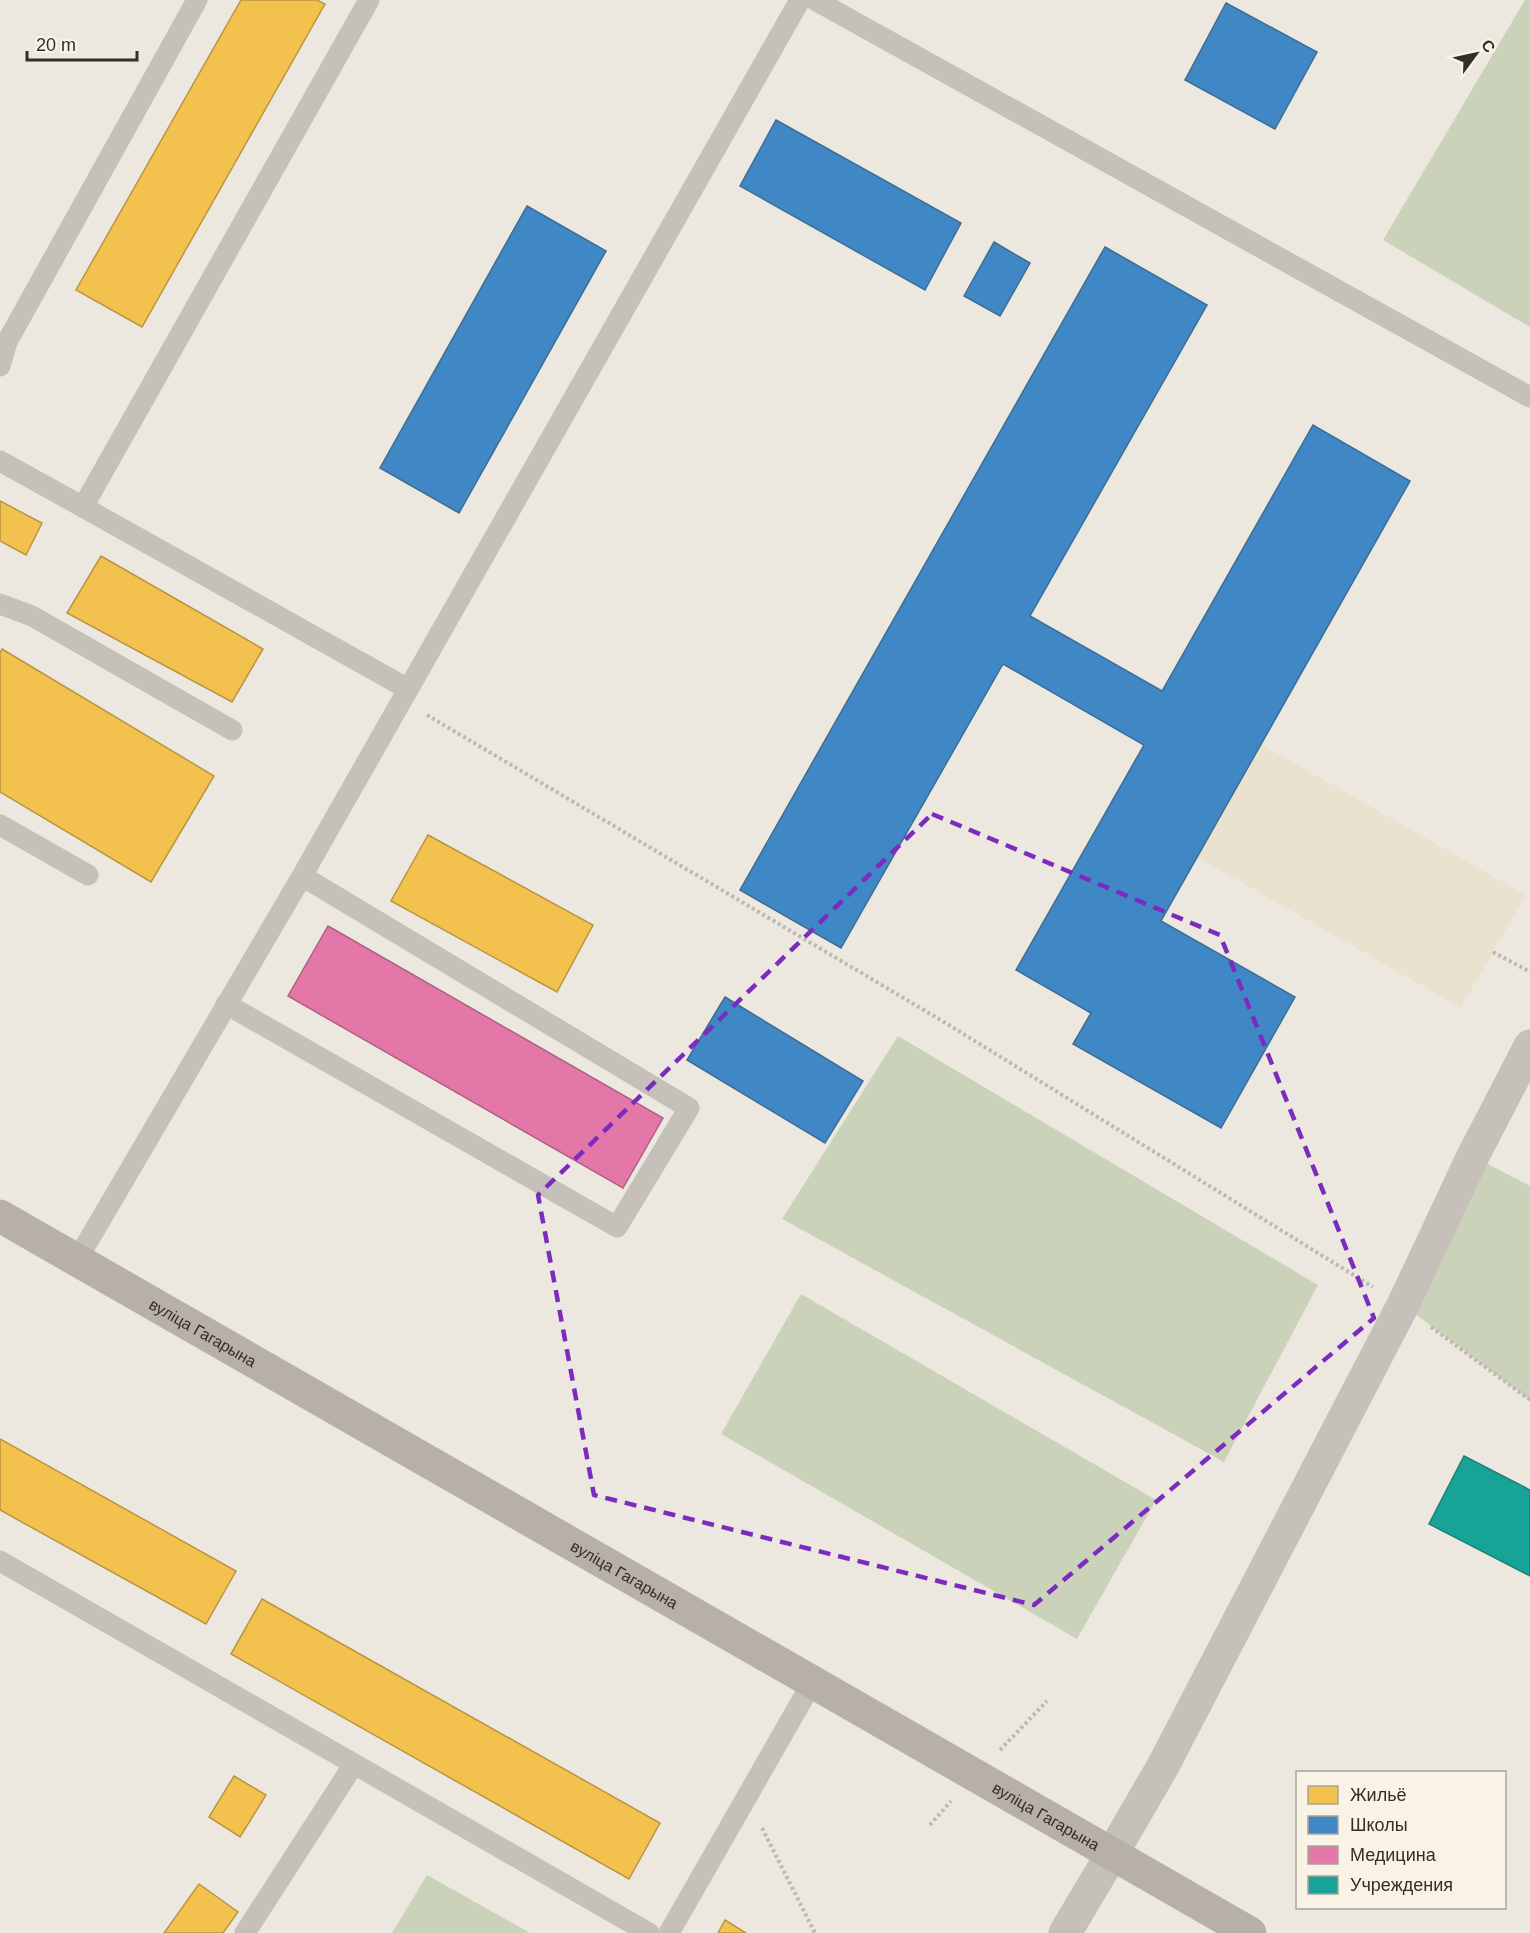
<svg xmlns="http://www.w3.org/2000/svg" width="1530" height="1933" viewBox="0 0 1530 1933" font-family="Helvetica,sans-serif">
<rect width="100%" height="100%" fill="#ece8e0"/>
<!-- green -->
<path fill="#cad3ba" d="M1525,0h5v327l-147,-87z
M898,1036l420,249 -94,177 -442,-243z
M1473,1156l57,30v214l-127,-95z
M801,1294l355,206 -79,139 -356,-205z
M427,1875l103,58h-138z"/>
<!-- plaza -->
<path fill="#ebe1cf" d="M1261,744l265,151 -65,113 -264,-151z"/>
<!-- homes -->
<path fill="#f2c14e" stroke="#b99542" stroke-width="1.5" d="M241,0h76l8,4 -183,323 -66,-37z
M0,501l42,22 -16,32 -26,-14z
M101,556l162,93 -31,53 -165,-89z
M2,649l212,127 -63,106 -151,-90v-139z
M428,835l165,90 -36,67 -166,-91z
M0,1439l236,132 -30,53 -206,-114z
M262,1599l398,224 -31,56 -398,-225z
M234,1776l32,19 -26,42 -31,-20z
M199,1884l39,28 -15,21h-59z
M725,1920l21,13h-28z"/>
<!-- schools -->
<path fill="#3f88c5" stroke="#3c6d96" stroke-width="1.5" d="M1226,3l91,49 -42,77 -90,-49z
M776,120l185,103 -36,67 -185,-104z
M527,206l79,45 -147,262 -79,-45z
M994,242l36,21 -30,53 -36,-20z
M1105,247l102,58 -177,311 132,75 151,-266 97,56 -249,440 134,76 -74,131 -148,-84 18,-31 -75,-43 128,-225 -141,-81 -162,284 -101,-58z
M725,997l138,84 -38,62 -138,-83z"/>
<!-- health -->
<path fill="#e377a8" stroke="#af6181" stroke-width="1.5" d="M328,926l335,192 -40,70 -335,-192z"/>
<!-- public -->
<path fill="#17a398" stroke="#208076" stroke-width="1.5" d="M1464,1456l66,34v86l-101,-52z"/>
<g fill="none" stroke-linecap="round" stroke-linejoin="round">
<!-- path -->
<path stroke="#beb8b1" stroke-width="4" stroke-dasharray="3 3" stroke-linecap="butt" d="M427,715l517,307 429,265
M1493,952l37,20
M1431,1327l99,73
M1000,1750l47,-49
M930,1825l21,-24
M762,1828l53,105"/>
<!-- service -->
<path stroke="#c5c0b9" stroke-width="21" d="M815,0l715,397
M0,366l7,-24 190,-342
M0,461l83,46 286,-507
M83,507l325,182
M0,604l32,12 200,114
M0,825l88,50
M226,1004l391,223 72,-119 -387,-232
M77,1260l225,-384 498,-876
M0,1561l649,372
M245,1933l109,-169
M669,1933l144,-252"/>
<!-- minor -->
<path stroke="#c5c0b9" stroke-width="33" d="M1112,1854l51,-88 240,-461 70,-149 57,-110"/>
<!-- tertiary -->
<path stroke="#c5c0b9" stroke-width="33" d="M1065,1933l47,-79"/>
<!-- secondary -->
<path stroke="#b6b0a9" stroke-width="33" id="s1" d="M0,1216l1250,717"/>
</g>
<!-- marked area -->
<path fill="none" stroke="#7b2cbf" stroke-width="4.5" stroke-dasharray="12 8" stroke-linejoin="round" d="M932,814l288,121 154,383 -340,287 -440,-110 -56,-300z"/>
<g text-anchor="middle" stroke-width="6" stroke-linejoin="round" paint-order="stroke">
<!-- street labels -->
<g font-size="16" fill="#352d27" stroke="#f9f3e6">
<text dy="6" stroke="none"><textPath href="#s1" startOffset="234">вуліца Гагарына</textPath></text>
<text dy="6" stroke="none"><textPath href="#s1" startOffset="720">вуліца Гагарына</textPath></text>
<text dy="6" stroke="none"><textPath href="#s1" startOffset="1206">вуліца Гагарына</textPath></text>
</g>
</g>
<!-- legend -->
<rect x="1296" y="1771" width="210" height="138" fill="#f9f3e6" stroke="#aba49a" stroke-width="1.5"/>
<rect x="1308" y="1786" width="30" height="18" fill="#f2c14e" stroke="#aba49a" stroke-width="1.5"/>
<text x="1350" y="1801" font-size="18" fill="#352d27">Жильё</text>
<rect x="1308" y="1816" width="30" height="18" fill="#3f88c5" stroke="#aba49a" stroke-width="1.5"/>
<text x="1350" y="1831" font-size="18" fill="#352d27">Школы</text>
<rect x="1308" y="1846" width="30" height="18" fill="#e377a8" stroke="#aba49a" stroke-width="1.5"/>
<text x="1350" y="1861" font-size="18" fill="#352d27">Медицина</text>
<rect x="1308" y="1876" width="30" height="18" fill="#17a398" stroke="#aba49a" stroke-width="1.5"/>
<text x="1350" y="1891" font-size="18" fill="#352d27">Учреждения</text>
<!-- north arrow -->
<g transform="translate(1476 54) rotate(57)" stroke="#f9f3e6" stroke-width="4.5" paint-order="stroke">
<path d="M0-4.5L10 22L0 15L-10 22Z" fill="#352d27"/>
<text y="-9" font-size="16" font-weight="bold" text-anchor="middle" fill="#352d27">С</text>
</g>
<!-- scale -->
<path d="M27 51v9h110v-9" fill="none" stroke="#352d27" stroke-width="3"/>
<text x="36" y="51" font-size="18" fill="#352d27" stroke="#f9f3e6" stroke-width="4.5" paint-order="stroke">20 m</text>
</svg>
